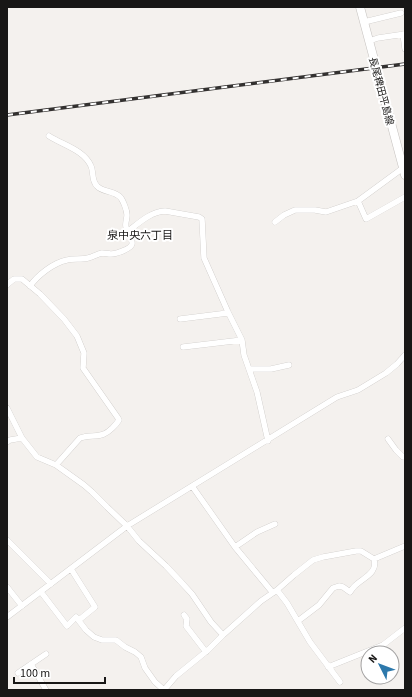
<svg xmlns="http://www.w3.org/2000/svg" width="412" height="697" viewBox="0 0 412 697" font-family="'Source Sans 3','Noto Sans JP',sans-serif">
<rect width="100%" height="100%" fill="#f4f1ee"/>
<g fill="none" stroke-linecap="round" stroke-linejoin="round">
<defs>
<path id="street" d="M364,22l37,-9
M403,34l2,15
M369,41l9,-3 27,-4
M358,201l8,18 39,-22
M275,222l9,-7 11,-5h20l11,2 32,-11 45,-33
M127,232c12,-9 23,-20 38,-21l34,6 3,2 2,39 24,54 14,28 2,15 13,37 11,49
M7,285l2,-2 5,-4h8l18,15 24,25 13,17 7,17 -1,15 35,50 1,2c-3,5 -10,12 -15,14 -6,3 -16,1 -24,4l-24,27
M30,286c8,-11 23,-23 37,-26 6,-2 14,0 21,-2 5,-1 9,-4 14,-5 3,0 6,1 9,1 5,0 20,-5 21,-10 1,-6 -5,-12 -6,-17 -1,-4 1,-8 1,-12 0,-5 -4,-14 -6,-17 -6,-8 -18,-5 -24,-12 -6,-6 -3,-14 -6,-20 -7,-16 -28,-21 -42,-30
M180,319l48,-6
M183,347l59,-7
M249,369h22l18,-4
M7,408l15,30 15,19 19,8 28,20 8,7 15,15 20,19 12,15 27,25 15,16 11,12 19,28 12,13
M388,439l8,11 7,7h2
M7,442l3,-2 12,-2
M192,486l43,61 38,46
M7,540l44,44
M235,547l22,-15 18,-8
M71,569l24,38 -16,13
M7,587l15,19
M277,590l10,13 23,39 30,40
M41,592l26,34 9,-9 10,13 8,7 8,3h14l9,7 10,5 6,5 4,11 10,14 9,8
M184,615l3,4 -1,7 20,26
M7,617l120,-91 210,-129 21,-7 28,-17 11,-9 8,-9
M298,621l21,-16 14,-17 6,-2 4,1 7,5c2,-3 4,-6 7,-8 8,-7 21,-12 17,-25
M31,664l15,26
M328,667l55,-22 22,-17
M18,673l28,-19
M164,690l12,-14 32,-26 15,-15 38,-34 16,-11 17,-15 19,-15 10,-3 33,-6h5l13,8 31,-13"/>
<path id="secondary" d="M360,7l45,168"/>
</defs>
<!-- street casing -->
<use href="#street" stroke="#c6c3c0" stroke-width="6"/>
<!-- secondary casing -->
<use href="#secondary" stroke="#c6c3c0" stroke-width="9"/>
<!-- street -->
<use href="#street" stroke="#fff" stroke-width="5.5"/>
<!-- secondary -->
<use href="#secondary" stroke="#fff" stroke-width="8"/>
<defs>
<path id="rail" d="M7,115l398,-51"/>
</defs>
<!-- rail casing -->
<use href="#rail" stroke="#333130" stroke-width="3.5"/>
<!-- rail -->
<use href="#rail" stroke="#fff" stroke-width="2" stroke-dasharray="6" stroke-linecap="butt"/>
</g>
<g text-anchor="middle" stroke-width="4" stroke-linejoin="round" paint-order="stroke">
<!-- street labels -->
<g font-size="10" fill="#181716" stroke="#fff">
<text transform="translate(382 91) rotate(75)" y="4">長尾稗田平島線</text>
</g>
<!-- neighbourhood labels -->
<g font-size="11" fill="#181716" stroke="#fff">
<text x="140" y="239">泉中央六丁目</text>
</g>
</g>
<!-- border -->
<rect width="412" height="697" fill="none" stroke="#181716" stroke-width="16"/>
<!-- north arrow -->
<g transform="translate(380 665) rotate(312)"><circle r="19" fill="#ffffff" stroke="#a3a2a2"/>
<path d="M0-3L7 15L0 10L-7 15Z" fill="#2d79ac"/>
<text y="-6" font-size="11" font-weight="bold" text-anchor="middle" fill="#181716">N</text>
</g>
<!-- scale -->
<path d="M14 677v6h91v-6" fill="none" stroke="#181716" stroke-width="2"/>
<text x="20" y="677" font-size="12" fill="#181716" stroke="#ffffff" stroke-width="3" paint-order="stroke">100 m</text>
</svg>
